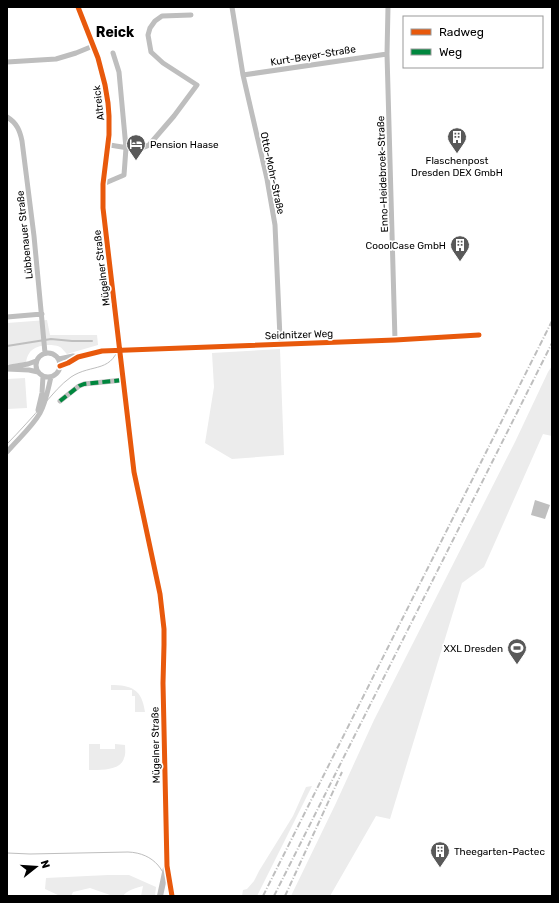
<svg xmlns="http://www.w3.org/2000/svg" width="559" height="903" viewBox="0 0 559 903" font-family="Rubik,sans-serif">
<rect width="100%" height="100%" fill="#fff"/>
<!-- green -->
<path fill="#ececec" d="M47,320l3,15h47l1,10 -31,9c-2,-2 -5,-6 -7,-7 -4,-2 -10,-2 -13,-2 -12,1 -19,5 -21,17l-19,3v-42z
M280,349l4,106 -52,4 -27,-16 9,-56 -2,-34z
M552,366v70l-9,-2 -59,133 -22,16 -72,236 -14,-3 -46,80h-39l45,-93 38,-83 141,-278 33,-70z
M25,378l2,30 -20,1v-30z
M111,685c20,0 31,4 34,27h-10v-16h-3v-6h-21z
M89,744h11v5h15v-5l10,1c0,4 1,9 -1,13 -3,13 -25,12 -35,12z
M312,786l-55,110h-15l1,-6 4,-1 7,-8 5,-10 34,-55 13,-29z
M108,875h21l27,12 -1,9h-14l2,-10c-7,2 -16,4 -20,10h-10l-23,-8 -17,4 -2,4h-11l-15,-7 1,-11z"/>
<!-- water -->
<path fill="#bfbfbf" d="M535,500l15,5 -5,14 -14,-4z"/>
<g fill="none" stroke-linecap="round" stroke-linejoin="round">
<!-- stream -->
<path stroke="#bfbfbf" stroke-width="2" d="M7,346l44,-7 21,2h20"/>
<!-- minor -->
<path stroke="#bebebe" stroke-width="5" d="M232,7l11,68 24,104 8,46 5,113 2,6
M388,7l-1,47 8,286
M7,62l49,-3 20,-6 17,-7
M243,75l144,-21
M7,117c10,6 13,14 15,24l12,95 11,117
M109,145c12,1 28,7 40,0l25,-29 23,-31 -34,-22 -12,-11 -3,-17 2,-7 5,-7 7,-5 29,-1
M103,184l21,-9 2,-27 -7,-76 -6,-19
M7,317l35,-3
M36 365a12 12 0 1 1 24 0a12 12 0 1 1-24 0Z
M59,359l14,-3 5,1
M60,366l8,-3 10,-6 24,-6 293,-11 84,-5
M10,367l18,-3 8,-3
M7,369l22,1 9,2
M60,401l19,-15 5,-2 39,-4
M38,410l4,-17 1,-17
M7,452c11,-13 25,-25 33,-39 6,-11 8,-24 11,-36"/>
<!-- tertiary -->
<path stroke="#bebebe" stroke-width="6" d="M78,7l20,51 7,27 3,18 1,13v19l-6,49v24l31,264 26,122 4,35v16l-1,38 4,183 5,30
M160,896l6,-28"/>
<!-- tram -->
<path stroke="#bebebe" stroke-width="1" d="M7,444c13,-13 25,-27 38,-41 8,-9 16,-19 26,-26 21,-14 43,-3 49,-36l-15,-134 -1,-24 7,-49 -2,-31 -6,-33 -4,-13 -20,-50
M7,853l23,1 98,-2c26,1 40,19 41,44"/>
<!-- rail -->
<path stroke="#bebebe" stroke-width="2" stroke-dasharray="6 2 1 2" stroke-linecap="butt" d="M263,896l289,-575
M274,896l278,-553
M285,896l57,-124"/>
<!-- quiet -->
<path stroke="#00873e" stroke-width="4" stroke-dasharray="8 4" stroke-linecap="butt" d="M60,401l19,-15 5,-2 39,-4"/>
<defs>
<path id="cycleway" d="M78,7l20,51 7,27 3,18 1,13v19l-6,49v24l31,264 26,122 4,35v16l-1,38 4,183 5,30
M60,366l8,-3 10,-6 24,-6 293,-11 84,-5"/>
</defs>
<!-- cycleway casing -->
<use href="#cycleway" stroke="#fff" stroke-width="8"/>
<!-- cycleway -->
<use href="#cycleway" stroke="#e8590c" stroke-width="5"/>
</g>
<!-- icons -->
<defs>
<symbol id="building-pin" viewBox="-11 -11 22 30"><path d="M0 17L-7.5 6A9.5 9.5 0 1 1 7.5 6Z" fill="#595959" stroke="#fff"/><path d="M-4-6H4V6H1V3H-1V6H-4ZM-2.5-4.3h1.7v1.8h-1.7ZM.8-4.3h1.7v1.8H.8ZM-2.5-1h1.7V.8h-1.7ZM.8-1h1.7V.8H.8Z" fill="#fff"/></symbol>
<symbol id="hotel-pin" viewBox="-11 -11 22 30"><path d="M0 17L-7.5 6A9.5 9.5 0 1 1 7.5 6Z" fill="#595959" stroke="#fff"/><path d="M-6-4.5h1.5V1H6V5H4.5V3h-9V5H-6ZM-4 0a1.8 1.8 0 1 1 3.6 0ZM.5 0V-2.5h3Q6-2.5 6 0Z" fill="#fff"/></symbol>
<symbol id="stadium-pin" viewBox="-11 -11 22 30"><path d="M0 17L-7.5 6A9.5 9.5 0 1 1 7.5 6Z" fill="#595959" stroke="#fff"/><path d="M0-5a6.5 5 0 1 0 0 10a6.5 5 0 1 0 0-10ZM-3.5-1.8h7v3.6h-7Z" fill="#fff"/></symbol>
</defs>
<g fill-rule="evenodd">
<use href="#building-pin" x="446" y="126" width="22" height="30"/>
<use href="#hotel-pin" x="125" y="133" width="22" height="30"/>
<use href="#building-pin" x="449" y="234" width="22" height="30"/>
<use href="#stadium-pin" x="506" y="637" width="22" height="30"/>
<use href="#building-pin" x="429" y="840" width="22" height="30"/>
</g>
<g text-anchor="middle" stroke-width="3.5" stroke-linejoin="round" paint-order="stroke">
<!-- street labels -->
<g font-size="10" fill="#000" stroke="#fff">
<text transform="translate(313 55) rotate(-9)" y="4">Kurt-Beyer-Straße</text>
<text transform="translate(98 103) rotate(-97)" y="4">Altreick</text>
<text transform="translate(273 173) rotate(78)" y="4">Otto-Mohr-Straße</text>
<text transform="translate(382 174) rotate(-92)" y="4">Enno-Heidebroek-Straße</text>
<text transform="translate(24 235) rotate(-96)" y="4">Lübbenauer Straße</text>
<text transform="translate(101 268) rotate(-97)" y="4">Mügelner Straße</text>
<text transform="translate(299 334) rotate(-2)" y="4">Seidnitzer Weg</text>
<text transform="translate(155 745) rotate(-91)" y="4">Mügelner Straße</text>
</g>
<!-- poi labels -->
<g font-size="10" fill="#000" stroke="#fff" text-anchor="start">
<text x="150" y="148">Pension Haase</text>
<text x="457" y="164" text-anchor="middle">Flaschenpost<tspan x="457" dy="12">Dresden DEX GmbH</tspan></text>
<text x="446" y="249" text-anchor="end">CooolCase GmbH</text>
<text x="503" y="652" text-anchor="end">XXL Dresden</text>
<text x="454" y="855">Theegarten-Pactec</text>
</g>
<!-- district labels -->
<g font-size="14" font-weight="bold" fill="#000" stroke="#fff">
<text x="115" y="37">Reick</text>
</g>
</g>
<!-- border -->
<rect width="559" height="903" fill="none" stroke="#000000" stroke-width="16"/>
<!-- legend -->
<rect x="403" y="16" width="140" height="52" fill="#ffffff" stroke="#999999"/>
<rect x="411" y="29" width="20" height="6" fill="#e8590c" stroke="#999999"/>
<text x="439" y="36" font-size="12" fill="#000000">Radweg</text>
<rect x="411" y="49" width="20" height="6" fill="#00873e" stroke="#999999"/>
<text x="439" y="56" font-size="12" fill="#000000">Weg</text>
<!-- north arrow -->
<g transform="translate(36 867) rotate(73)" stroke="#ffffff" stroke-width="3" paint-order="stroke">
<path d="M0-3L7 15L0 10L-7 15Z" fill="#000000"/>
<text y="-6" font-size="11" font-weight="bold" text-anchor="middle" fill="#000000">N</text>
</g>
</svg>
